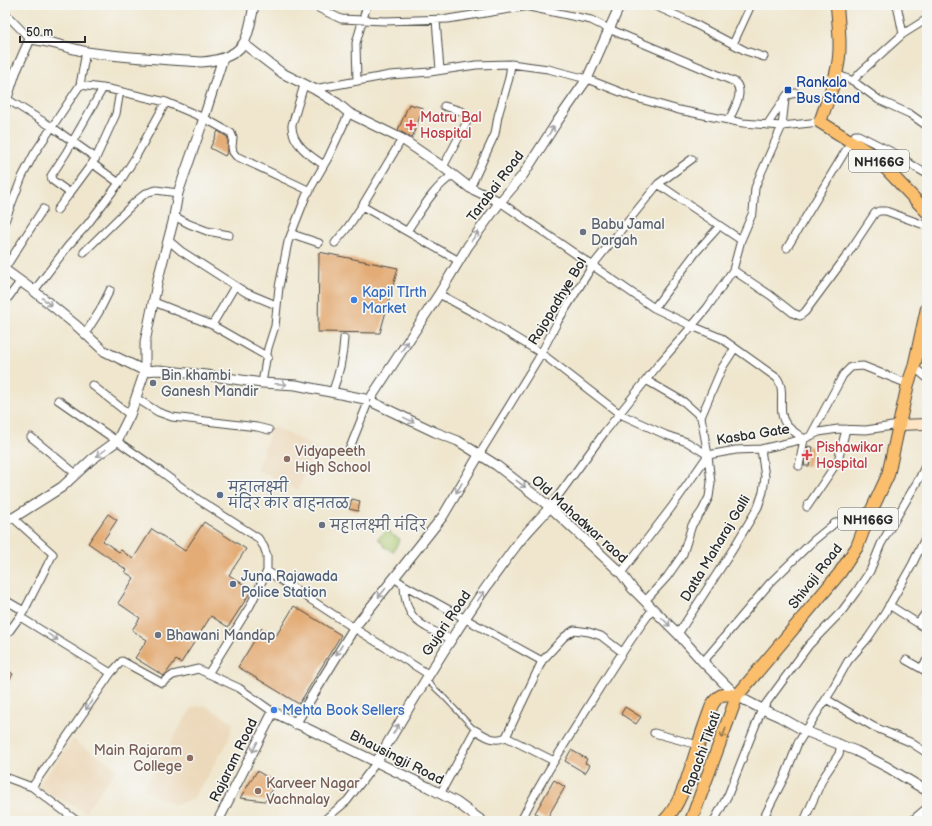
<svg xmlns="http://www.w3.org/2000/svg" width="932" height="826" viewBox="0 0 932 826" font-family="'Balsamiq Sans','Playpen Sans Deva',sans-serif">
<rect width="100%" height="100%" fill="#f6f6f2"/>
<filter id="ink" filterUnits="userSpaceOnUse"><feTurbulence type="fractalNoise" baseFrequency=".025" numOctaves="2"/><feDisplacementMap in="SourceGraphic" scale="8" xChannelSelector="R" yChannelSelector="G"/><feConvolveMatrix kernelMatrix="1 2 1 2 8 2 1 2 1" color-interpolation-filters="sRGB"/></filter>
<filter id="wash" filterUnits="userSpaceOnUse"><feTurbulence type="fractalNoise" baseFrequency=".012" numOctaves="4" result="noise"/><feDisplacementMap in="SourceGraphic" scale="16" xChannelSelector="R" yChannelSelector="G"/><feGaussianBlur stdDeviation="0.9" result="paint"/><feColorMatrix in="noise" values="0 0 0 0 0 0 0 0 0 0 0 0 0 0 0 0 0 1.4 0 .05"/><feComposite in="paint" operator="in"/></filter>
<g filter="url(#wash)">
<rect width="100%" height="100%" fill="#efe6cd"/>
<!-- built -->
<path fill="#ecd8ba" d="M272,426l46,22 -20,42 -41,-20z
M204,705l29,17 -4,18 -36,59 -18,6 -31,-16 41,-71 7,-10z
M73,740l44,28 -32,44 -48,-25z"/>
<!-- green -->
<path fill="#aac870" stroke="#6a7a4e" d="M388,530l3,4 9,5 -7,13 -8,-5 -7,-9z"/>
<g id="blocks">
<!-- building -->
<path fill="#e3ab75" d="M409,104l14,4 -11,30 -14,-8z
M218,131l9,6 1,1v13l-3,5 -15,-8z
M319,252l79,16 -18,65 -62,-1z
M808,446l5,1 -4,19h-5z
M352,499l8,2 -2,10 -9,-2z
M108,514l9,6 -14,21 16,11 2,-2 12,9 19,-30 33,22 19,-29 42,27 -17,26 23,15 -24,37 -17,-11 -30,47 -5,-3 -12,16 -29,-18 12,-18 -15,-10 8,-12 -22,-15 16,-25 -9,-6 2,-2 -39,-27z
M294,606l47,29 -42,69 -61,-37 24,-39 14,8z
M5,668l8,6 -8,13z
M625,707l16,10 -5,7 -15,-10z
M571,750l16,9 -2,4 5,2 -5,8 -20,-12z
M257,771l20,12 -12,18 -25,-3z
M554,780l11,7 -19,33 -11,-7z"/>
</g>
</g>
<g filter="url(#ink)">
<use href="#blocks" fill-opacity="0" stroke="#484743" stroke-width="1"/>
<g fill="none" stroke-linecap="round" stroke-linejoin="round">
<defs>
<path id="service" d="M426,680l17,16 32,34"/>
<path id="minor" d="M312,5l29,14 44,2 63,-2 75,-12
M520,5l71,15 18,9 126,53c10,10 -1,27 -6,38
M653,5l36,16 57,30 18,6
M897,5l6,29
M5,13l25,26
M436,20l4,50
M733,44l18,-39
M836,74l17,7 26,19 31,14 17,12
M357,81l-1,-38 11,-38
M853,81l8,-9 42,-38 24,-15
M80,85l6,-34
M304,85l-12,40c-1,18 18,31 32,40
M103,88l-37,65 -15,23 1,4 18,13 26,-35 20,-44 4,-23
M314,89l76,-14 40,-3 46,-7 35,-1 37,5 39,10 46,18 46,13 64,13 39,3 38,-4
M7,99l45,28 44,31
M785,99l-3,27 -24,54 -3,8 -2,24 -12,28 -8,30 -26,38 -15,18 29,12 56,40c10,13 -1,33 9,46 4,6 12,10 18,15l-5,27
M767,125l20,-30 9,-2
M402,139l-40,67 97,55
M93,164l26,19
M443,167l26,-49c-3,-8 -17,-9 -25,-12
M887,168l11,-13
M658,184l83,56
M470,188l25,-54 3,-18 11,-38 2,-14
M500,202l154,106 38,18 -34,39 -54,68 -54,74
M57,210l13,-17
M174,216l15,8 18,7 22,4
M5,221l17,-44 12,-23 46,-69 29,4 57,13 38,16 27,15 2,5 -1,9 1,5 3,4 74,35
M407,231c14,-20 26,-43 46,-56
M292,234l27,9
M168,240l13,11 64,41 31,13
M335,243l13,-16 14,-21
M787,248l68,-113h3l40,20 17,12 12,7
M84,252l51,-50 11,-9 10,-3 22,3
M5,268l38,-59
M733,270l37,25 23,18 7,3 5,-4 40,-54 30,-45 4,-2h7l41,15
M34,291l34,-45 19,-21 32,-42 16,-25 31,-56
M439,294l37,20 65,39 79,61 46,21 21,7 21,13
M5,302l15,-20
M154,302l58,23 23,-39
M654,308l43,-57 19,-21
M212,325l56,32
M85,334l14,-22 11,-22
M914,367l13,11
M646,380l38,22 17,15
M262,383l6,-35 7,-22 4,-39 9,-45 18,-46 22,-38 21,-45
M92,385l38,30
M332,393c7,-18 11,-35 12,-55
M136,398l22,14 14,5 85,10 12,3
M58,400l102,71 39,29 59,38 6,9 3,9v15l-17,35 -42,68
M811,435l32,-60 8,-8 12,-1 45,18
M31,437l45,37
M349,450l18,-45
M479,455l59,-96 20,-38 35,-56 65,-81 34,-25
M807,507l31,-46 8,-32
M267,571l87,57 74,46
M621,573l50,-65 37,-53 28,-5 25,-1 43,-10 15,-7 19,-3 28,1 33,-5
M394,578l10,7 138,76
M404,585c1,36 18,41 47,54
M5,600l19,11
M645,601l22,-24 16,-23 9,-29 10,-14 7,-14 2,-14 -3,-28 -7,-38 21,-49 13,-20
M889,605l38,24
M20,617l91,56
M918,623l9,-12
M678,634l55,-85 25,-42 5,-15 2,-15 -4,-28
M5,637l19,-26 29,-57 -40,-36
M906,660l21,12
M703,662l67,-79 43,-42 22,-18 7,-2 26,-3
M921,668l6,-8
M826,699l48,28 36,15 17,11
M654,733l44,12
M506,737l48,24
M5,777l27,10 79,-114 11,-12 40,22 11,-8 25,-6 41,19 34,24
M32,787l45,34
M440,794l35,-64c11,6 19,13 31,7l36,-76 22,-24 10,-7 15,2 12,4 21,16
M323,821l24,-20 29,-38
M521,821c17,-36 39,-69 60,-103 23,-37 45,-74 72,-109
M714,821l14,-26 34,-86 47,-64 33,-34 14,-19 14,-21 11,-27 39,-67 7,-15
M762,821l23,-45 13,-33 35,-55 15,-27 20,-23 17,-25 27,-48 15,-31
M804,821l19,-43 16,-24 2,-10"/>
<path id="tertiary" d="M244,44l38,29 32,16 23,14 12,10 53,26 41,28 27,21 30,14
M5,104l10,-31 15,-34c21,2 37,9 57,13 38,6 77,7 114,10 15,-1 33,-5 42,-18 6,-8 9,-29 11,-39
M5,270l29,21 43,35 27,25 41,20
M145,371l13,-1 48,5 56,8 34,2 69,14
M372,396l67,-102 29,-48 32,-44 23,-27 34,-53 30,-43 33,-74
M374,403l61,29 23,9 38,24 54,42 71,66 11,15 46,46 25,28 34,34 25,13 18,8 25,14 51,20 31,16 40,24
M5,518h8l49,-31 29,-27 26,-19 13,-26 15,-44v-29l13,-63 15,-57 5,-29 23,-66 22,-69
M295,724l59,-96 40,-50 49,-62 36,-61
M376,763c44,-75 88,-148 140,-217 10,-14 23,-26 34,-39
M218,821l55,-109 155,75 28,15 26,19
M913,821l14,-12"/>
<path id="secondary" d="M899,425l28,-1"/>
<path id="trunk" d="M837,5c1,17 4,35 2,52 -2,22 -12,44 -19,65l54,34 53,56
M664,821c18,-17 26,-52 34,-75 4,-14 9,-27 14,-41 8,-13 12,-11 25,-9
M691,821l46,-125 102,-122 18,-27 11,-29 20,-43 20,-91 6,-17 13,-59"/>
</defs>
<!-- service casing -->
<use href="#service" stroke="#484743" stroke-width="5.5"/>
<!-- minor casing -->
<use href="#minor" stroke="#484743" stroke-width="9"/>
<!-- tertiary casing -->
<use href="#tertiary" stroke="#484743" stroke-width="11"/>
<!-- secondary casing -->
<use href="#secondary" stroke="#484743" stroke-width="12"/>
<!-- trunk casing -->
<use href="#trunk" stroke="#484743" stroke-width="14"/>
<!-- service -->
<use href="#service" stroke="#fff" stroke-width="3.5"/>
<!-- minor -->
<use href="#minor" stroke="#fff" stroke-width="7"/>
<!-- tertiary -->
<use href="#tertiary" stroke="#fff" stroke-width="9"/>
<!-- secondary -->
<use href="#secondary" stroke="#fde5c5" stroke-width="10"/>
<!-- trunk -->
<use href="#trunk" stroke="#fabe6d" stroke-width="12"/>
</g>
<!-- one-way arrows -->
<defs><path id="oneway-shaft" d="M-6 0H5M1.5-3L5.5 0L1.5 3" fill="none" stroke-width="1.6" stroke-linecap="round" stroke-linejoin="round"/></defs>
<g stroke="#a0a0a0">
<use href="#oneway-shaft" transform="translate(551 131) rotate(-58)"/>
<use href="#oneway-shaft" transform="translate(475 236) rotate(-54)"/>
<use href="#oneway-shaft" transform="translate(47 302) rotate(41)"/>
<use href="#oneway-shaft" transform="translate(405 346) rotate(-57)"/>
<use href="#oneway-shaft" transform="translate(281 384) rotate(3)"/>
<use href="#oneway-shaft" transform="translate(409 420) rotate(26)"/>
<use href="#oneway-shaft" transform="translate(101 453) rotate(144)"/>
<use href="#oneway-shaft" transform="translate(521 484) rotate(37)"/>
<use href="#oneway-shaft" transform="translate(459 488) rotate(121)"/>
<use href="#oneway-shaft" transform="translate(382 593) rotate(129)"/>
<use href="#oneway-shaft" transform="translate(481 596) rotate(-55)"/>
<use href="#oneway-shaft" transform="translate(666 622) rotate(45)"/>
<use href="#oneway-shaft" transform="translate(53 637) rotate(32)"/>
<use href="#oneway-shaft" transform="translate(339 650) rotate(122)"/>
<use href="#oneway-shaft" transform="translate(89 705) rotate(124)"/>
<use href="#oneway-shaft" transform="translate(396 729) rotate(-59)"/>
<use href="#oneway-shaft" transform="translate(255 747) rotate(117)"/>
</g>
<use stroke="#92744c" href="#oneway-shaft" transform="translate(724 733) rotate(110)"/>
</g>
<!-- markers -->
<rect fill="#1a4fb4" stroke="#f6f6f2" stroke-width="1.5" x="784" y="86" width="8" height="8" rx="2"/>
<g fill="#e0444e" stroke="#f6f6f2" stroke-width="1.5">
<path d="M409 119h4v4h4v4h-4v4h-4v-4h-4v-4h4z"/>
<path d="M805 449h4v4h4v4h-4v4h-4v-4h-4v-4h4z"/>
</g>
<g fill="#6b7280" stroke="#f6f6f2" stroke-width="1.5">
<circle cx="583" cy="232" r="4"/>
<circle cx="153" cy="383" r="4"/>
<circle cx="322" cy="525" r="4"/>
<circle cx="158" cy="635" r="4"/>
</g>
<g fill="#3f7fe0" stroke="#f6f6f2" stroke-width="1.5">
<circle cx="354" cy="300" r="4"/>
<circle cx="274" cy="710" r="4"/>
</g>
<g fill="#8d6e63" stroke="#f6f6f2" stroke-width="1.5">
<circle cx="287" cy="459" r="4"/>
<circle cx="190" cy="758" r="4"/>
<circle cx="258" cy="791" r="4"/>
</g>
<g fill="#5c6f8a" stroke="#f6f6f2" stroke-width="1.5">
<circle cx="220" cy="495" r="4"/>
<circle cx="233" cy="584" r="4"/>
</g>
<g text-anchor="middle" stroke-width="3.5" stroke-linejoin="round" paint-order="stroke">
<!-- shield labels -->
<g fill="#f6f6f2" stroke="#686867" stroke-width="1">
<rect x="849" y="150" width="60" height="22" rx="3"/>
<rect x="838" y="508" width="60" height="22" rx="3"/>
</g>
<g font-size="13" font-weight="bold" fill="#2b2b2b">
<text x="879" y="166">NH166G</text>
<text x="868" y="524">NH166G</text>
</g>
<!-- transit labels -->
<g font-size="14" fill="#164399" stroke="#f6f6f2" text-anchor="start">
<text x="796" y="87">Rankala<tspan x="796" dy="16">Bus Stand</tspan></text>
</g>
<!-- health labels -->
<g font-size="14" fill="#be3a42" stroke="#f6f6f2" text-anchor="start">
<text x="420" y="122">Matru Bal<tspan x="420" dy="16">Hospital</tspan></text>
<text x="816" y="452">Pishawikar<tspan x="816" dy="16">Hospital</tspan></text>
</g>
<!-- street labels -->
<g font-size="14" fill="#2b2b2b" stroke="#f6f6f2">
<text transform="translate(495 186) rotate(-53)" y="5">Tarabai Road</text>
<text transform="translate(557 301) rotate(-59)" y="5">Rajopadhye Bol</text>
<text transform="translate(753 434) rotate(-9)" y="5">Kasba Gate</text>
<text transform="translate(580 519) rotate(42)" y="5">Old Mahadwar raod</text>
<text transform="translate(715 548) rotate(-59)" y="5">Datta Maharaj Galli</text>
<text transform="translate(815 576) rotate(-52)" y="5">Shivaji Road</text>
<text transform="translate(446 623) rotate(-56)" y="5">Gujari Road</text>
<text transform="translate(701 753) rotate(-70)" y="5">Papachi Tikati</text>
<text transform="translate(397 757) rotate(27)" y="5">Bhausingji Road</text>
<text transform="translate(233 760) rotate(-64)" y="5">Rajaram Road</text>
</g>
<!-- worship labels -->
<g font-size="14" fill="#5b616d" stroke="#f6f6f2" text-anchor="start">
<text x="591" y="229">Babu Jamal<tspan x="591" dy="16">Dargah</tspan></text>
<text x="161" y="380">Bin khambi<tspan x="161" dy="16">Ganesh Mandir</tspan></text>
<text x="330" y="530">महालक्ष्मी मंदिर</text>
<text x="166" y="640">Bhawani Mandap</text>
</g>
<!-- shop labels -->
<g font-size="14" fill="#366cbe" stroke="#f6f6f2" text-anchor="start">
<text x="362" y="297">Kapil TIrth<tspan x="362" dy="16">Market</tspan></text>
<text x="282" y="715">Mehta Book Sellers</text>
</g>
<!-- education labels -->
<g font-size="14" fill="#785e54" stroke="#f6f6f2" text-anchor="start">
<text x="295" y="456">Vidyapeeth<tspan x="295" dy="16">High School</tspan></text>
<text x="182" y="755" text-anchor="end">Main Rajaram<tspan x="182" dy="16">College</tspan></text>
<text x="266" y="788">Karveer Nagar<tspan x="266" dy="16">Vachnalay</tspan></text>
</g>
<!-- service labels -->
<g font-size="14" fill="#4e5e75" stroke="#f6f6f2" text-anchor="start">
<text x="228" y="492">महालक्ष्मी<tspan x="228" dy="16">मंदिर कार वाहनतळ</tspan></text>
<text x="241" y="581">Juna Rajawada<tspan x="241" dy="16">Police Station</tspan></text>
</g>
</g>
<!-- margin -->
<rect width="932" height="826" fill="none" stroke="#f6f6f2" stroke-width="20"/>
<!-- scale -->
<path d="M20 36v6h65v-6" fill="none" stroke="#2b2b2b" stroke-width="2"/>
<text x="26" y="36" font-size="12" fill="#2b2b2b" stroke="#f6f6f2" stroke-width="3" paint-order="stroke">50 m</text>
</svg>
